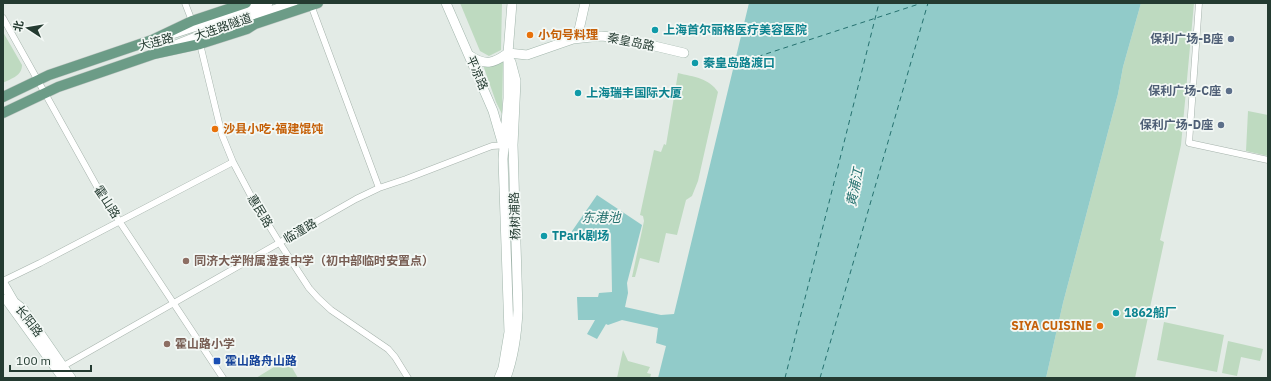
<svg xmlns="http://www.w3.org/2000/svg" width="1271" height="381" viewBox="0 0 1271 381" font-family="'IBM Plex Sans','Noto Sans SC',sans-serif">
<rect width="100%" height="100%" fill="#e3ebe6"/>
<!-- green -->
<path fill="#bedac0" d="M460,3h42l-1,47 -12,6 -9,-5z
M1141,3h53l-13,142 -21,95 4,2 -29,136h-89l17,-75 55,-209 5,-27z
M3,32l19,33c0,11 -10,13 -19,18z
M503,62l-1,52 -6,-12 -13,-37z
M678,73c16,4 31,5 40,19l-20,89 -6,15 -6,4 -9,35 -11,-2 -7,30 -19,-5 -5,19h-3l12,-56 -1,-5 -3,-1 14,-65 7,2 3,-8 2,1z
M1248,111l20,4v41l-22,-5z
M1164,322l60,13 -7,37 -60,-12z
M1228,341l35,8 -3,12 -19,-4 -4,19 -15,-3z
M623,350l5,11 22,6 -3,6 4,1 -1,4h-33z
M287,359l11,19h-42z"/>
<!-- water -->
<path fill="#91cbc9" d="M749,3h392l-18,64 -5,27 -55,209 -17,75h-388l8,-32 -10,-3 2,-15 -36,-8 -14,5 -2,-1 -9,15 -10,-5 8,-14h-17l-1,-23h21l1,-4 13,-1 -1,-58 -3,-2 -38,2 27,-39 45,30 -15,58 1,10 -3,14 36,8 13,-1z"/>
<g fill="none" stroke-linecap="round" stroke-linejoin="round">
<!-- ferry -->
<path stroke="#25716f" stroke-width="1" stroke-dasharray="5 4" stroke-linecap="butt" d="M732,65l190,-62
M785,378l94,-375
M820,378l108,-375"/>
<defs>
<path id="street" d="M185,3l7,18
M1199,3l-10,140 79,17
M311,5l68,183
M3,18l97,174 123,186
M200,44l22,91 11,27 18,34 28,46 30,46 9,10 13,12 57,39 7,8 13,21
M3,281l37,-18 193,-101
M60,368l296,-169 23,-11 27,-9 78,-30 8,-3 16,-1"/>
<path id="secondary" d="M446,3l47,108 9,31
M169,35l99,-32
M580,37l-1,-7 6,-27
M168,48l28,-11 97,-34
M508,53l19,2 46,-16 28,-3 20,2 63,15
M469,55c16,11 24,9 39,-2
M3,283l11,19 10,8 47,68
M6,299l57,79
M499,378l4,-10 6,-36 -6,-173 5,-61v-45l4,-50
M506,378c8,-22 11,-45 12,-68l-5,-165 3,-64 -5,-19"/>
<path id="primary" d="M3,97l46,-22 103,-35 40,-19 54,-18
M3,113l55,-26 96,-33 46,-10 47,-15 8,-5 63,-21"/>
</defs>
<!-- street casing -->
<use href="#street" stroke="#a6b3ac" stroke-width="7"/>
<!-- secondary casing -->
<use href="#secondary" stroke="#a2b6ac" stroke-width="10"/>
<!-- primary casing -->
<use href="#primary" stroke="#c2c8c5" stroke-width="11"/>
<!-- street -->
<use href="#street" stroke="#fff" stroke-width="6"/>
<!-- secondary -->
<use href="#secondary" stroke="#fff" stroke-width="9"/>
<!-- primary -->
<use href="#primary" stroke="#6c9c87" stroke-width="10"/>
</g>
<!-- markers -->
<g fill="#0f9aa8" stroke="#f3f8f5" stroke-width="1.5">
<circle cx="655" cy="30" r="4"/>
<circle cx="695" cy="63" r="4"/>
<circle cx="578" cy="93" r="4"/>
<circle cx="544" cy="236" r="4"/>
<circle cx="1116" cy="313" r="4"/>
</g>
<g fill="#e8710a" stroke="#f3f8f5" stroke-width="1.5">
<circle cx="530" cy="35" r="4"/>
<circle cx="215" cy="129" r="4"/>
<circle cx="1100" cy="326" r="4"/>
</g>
<g fill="#5c6f8a" stroke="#f3f8f5" stroke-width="1.5">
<circle cx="1231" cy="39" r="4"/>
<circle cx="1229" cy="91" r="4"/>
<circle cx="1221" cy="125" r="4"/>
</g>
<g fill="#8d6e63" stroke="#f3f8f5" stroke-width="1.5">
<circle cx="186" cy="261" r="4"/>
<circle cx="167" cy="344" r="4"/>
</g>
<rect fill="#1a4fb4" stroke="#f3f8f5" stroke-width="1.5" x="213" y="357" width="8" height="8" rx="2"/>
<g text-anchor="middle" stroke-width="3.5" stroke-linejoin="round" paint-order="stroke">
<!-- street labels -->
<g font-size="12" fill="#243b31" stroke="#f3f8f5">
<text transform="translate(223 27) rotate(-19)" y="4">大连路隧道</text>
<text transform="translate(156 42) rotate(-15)" y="4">大连路</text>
<text transform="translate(631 42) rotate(11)" y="4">秦皇岛路</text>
<text transform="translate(477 73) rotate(67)" y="4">平凉路</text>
<text transform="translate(107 202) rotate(57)" y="4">霍山路</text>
<text transform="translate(260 211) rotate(59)" y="4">惠民路</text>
<text transform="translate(515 216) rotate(-92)" y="4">杨树浦路</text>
<text transform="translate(300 231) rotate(-30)" y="4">临潼路</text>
<text transform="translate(29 321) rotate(52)" y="4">长阳路</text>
</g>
<!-- culture labels -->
<g font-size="12" font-weight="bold" fill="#0d838f" stroke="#f3f8f5" text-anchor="start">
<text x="663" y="34">上海首尔丽格医疗美容医院</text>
<text x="703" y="67">秦皇岛路渡口</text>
<text x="586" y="97">上海瑞丰国际大厦</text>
<text x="552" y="240">TPark剧场</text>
<text x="1124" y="317">1862船厂</text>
</g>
<!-- food labels -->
<g font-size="12" font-weight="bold" fill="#c56008" stroke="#f3f8f5" text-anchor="start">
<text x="538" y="39">小句号料理</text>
<text x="223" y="133">沙县小吃·福建馄饨</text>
<text x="1092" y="330" text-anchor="end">SIYA CUISINE</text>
</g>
<!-- service labels -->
<g font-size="12" font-weight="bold" fill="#4e5e75" stroke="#f3f8f5" text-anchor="end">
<text x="1223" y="43">保利广场-B座</text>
<text x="1221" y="95">保利广场-C座</text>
<text x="1213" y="129">保利广场-D座</text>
</g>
<!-- education labels -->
<g font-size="12" font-weight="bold" fill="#785e54" stroke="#f3f8f5" text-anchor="start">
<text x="194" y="265">同济大学附属澄衷中学（初中部临时安置点）</text>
<text x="175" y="348">霍山路小学</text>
</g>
<!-- transit labels -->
<g font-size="12" font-weight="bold" fill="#164399" stroke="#f3f8f5" text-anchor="start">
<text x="225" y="365">霍山路舟山路</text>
</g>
<!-- water labels -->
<g font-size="13" font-style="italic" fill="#25716f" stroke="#f3f8f5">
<text transform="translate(854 187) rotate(-79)" y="5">黄浦江</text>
<text x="601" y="222">东港池</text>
</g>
</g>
<!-- border -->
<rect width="1271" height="381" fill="none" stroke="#243b31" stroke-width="8"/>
<!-- north arrow -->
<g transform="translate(28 28) rotate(282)" stroke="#f3f8f5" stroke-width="3" paint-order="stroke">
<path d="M0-3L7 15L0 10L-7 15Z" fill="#243b31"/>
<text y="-6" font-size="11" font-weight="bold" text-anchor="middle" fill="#243b31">北</text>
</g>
<!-- scale -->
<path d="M10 365v6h81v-6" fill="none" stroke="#243b31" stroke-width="2"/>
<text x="16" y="365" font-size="12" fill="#243b31" stroke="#f3f8f5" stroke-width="3" paint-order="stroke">100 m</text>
</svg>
